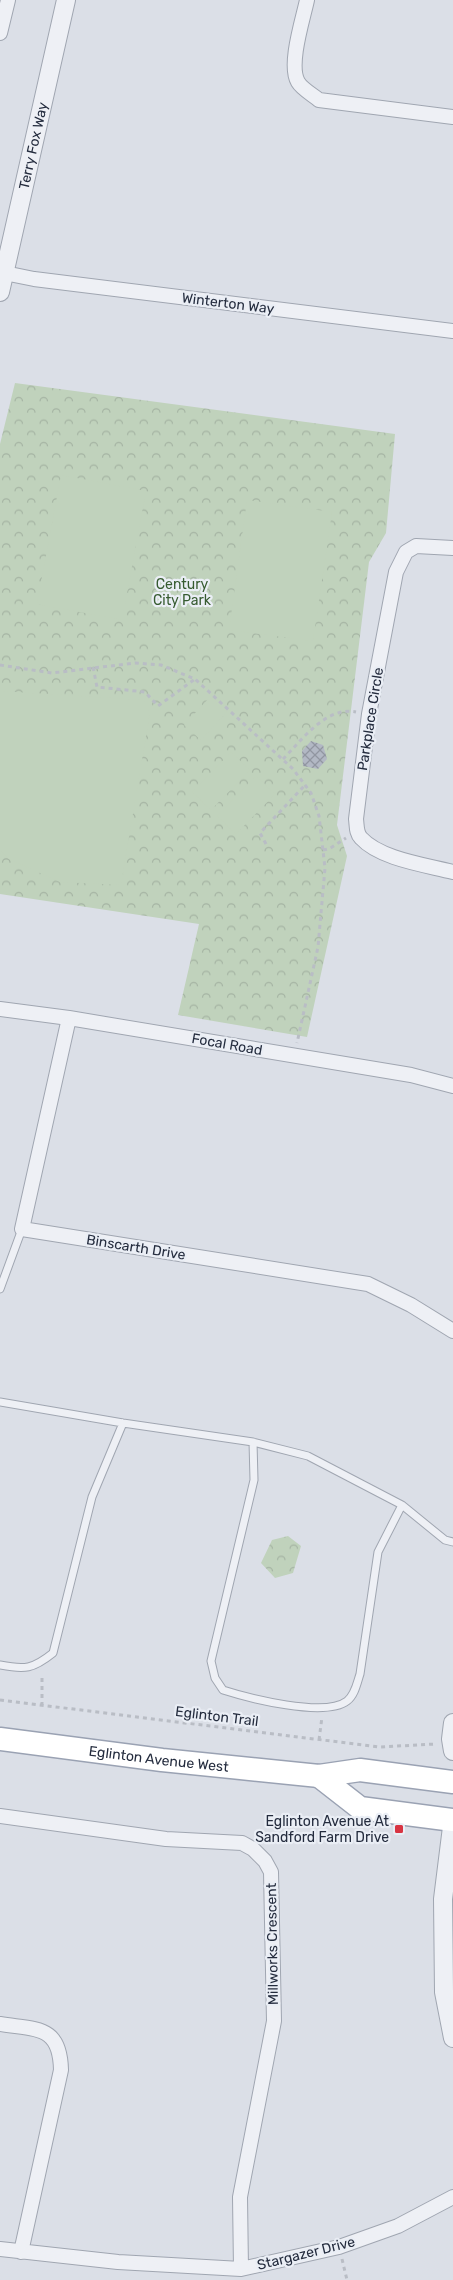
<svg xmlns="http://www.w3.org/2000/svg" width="453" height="2280" viewBox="0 0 453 2280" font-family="Rubik,sans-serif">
<defs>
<pattern id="park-crowns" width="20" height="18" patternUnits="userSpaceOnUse" patternTransform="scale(1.25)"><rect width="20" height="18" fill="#c0d2bc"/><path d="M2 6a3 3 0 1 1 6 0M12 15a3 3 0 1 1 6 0" fill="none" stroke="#a5b4a3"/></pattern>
<pattern id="building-cross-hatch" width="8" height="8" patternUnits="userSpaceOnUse" patternTransform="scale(1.25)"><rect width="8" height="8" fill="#b2b8c4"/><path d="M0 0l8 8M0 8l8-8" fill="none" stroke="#9196a1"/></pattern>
</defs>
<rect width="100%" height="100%" fill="#dbdfe7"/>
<!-- park -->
<path fill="url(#park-crowns)" d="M15,383l380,51 -9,99 -17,29 -32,263 10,31 -40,181 -129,-22 21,-91 -199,-30v-450z
M288,1536l13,10 -8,27 -18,5 -14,-15 11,-23z"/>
<!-- garden -->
<path fill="#c0d2bc" d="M61,475l85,16 -24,129 -85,-16z
M247,500l85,12 -19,129 -84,-11z
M0,691l143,9 7,12 -29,173 -61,-3 -51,-23 -9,-9z
M210,697l17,15 -26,28 -17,-15z
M231,752l19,18 -39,40 -19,-18z
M256,776l19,18 -39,40 -19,-18z"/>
<!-- building -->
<path fill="url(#building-cross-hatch)" d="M311,741l12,4 4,14 -9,10 -15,-3 -1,-15z"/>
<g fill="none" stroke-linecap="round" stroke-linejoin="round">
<defs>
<path id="service" d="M0,1289l22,-60
M0,1402l123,21 130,19 55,14 94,49 43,35 8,2
M253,1442l1,38 -43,181 4,17 8,12c25,8 102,28 124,11 8,-6 10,-18 13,-27l18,-122 24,-47
M0,1665c25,5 33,4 53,-12l39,-156 31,-74"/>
<path id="minor" d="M307,0c-4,19 -19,65 -9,82 4,7 15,13 21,18l134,17
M0,33l8,-33
M0,272l34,7 419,52
M453,548l-37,-2 -10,6 -10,20 -27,142 -13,105c1,7 0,14 5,19 19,21 65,27 92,34
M0,1009l69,9 342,57 42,11
M69,1018l-47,211 346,55 43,21 42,26
M0,1816l166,23 76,4 11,6 12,12 6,11 3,149 -34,176 1,72
M0,2024c37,6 60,1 61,46l-40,182
M0,2249l118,13 123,7 98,-22 59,-21 55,-29"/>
<g id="tertiary">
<path id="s1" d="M0,292l66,-292"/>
<path d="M453,1723l-2,16 2,12"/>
<path d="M453,1819l-10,80 1,93 9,46"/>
</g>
<g id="primary">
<path id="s2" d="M0,1739l162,21 157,16 41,-6 93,12"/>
<path d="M319,1776l41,32 93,12"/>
</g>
</defs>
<!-- service casing -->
<use href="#service" stroke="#a0a6b1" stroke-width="9"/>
<!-- minor casing -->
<use href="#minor" stroke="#a0a6b1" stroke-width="16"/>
<!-- tertiary casing -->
<use href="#tertiary" stroke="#a0a6b1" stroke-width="20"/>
<!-- primary casing -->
<use href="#primary" stroke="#9aa2b3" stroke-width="25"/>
<!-- path -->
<path stroke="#b9bdc5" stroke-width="3" stroke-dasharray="4 4" stroke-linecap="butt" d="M0,665l52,8 83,-10 26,2 34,14 98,90 18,24 8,23 6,52 -7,79 -21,96
M93,667l4,20 48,5 13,14 37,-27
M283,759c19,-19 43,-53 73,-47
M266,844l-6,-11 45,-48
M323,850l6,-1 17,-11
M0,1700l379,47 57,-3
M42,1706v-30
M319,1740l3,-23
M342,2259l5,21"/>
<!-- service -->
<use href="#service" stroke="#eef0f5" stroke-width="7"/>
<!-- minor -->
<use href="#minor" stroke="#eef0f5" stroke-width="14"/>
<!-- tertiary -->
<use href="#tertiary" stroke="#eef0f5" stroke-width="18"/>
<!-- primary -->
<use href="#primary" stroke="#fff" stroke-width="22"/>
</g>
<!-- markers -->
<rect fill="#d83442" stroke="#eaeef5" stroke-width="2" x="394" y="1824" width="10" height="10" rx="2.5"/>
<g text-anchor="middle" stroke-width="4.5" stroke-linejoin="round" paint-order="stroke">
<!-- street labels -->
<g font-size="14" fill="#242c3e" stroke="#eaeef5">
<text dy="5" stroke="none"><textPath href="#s1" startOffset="150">Terry Fox Way</textPath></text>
<text transform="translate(228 303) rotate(7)" y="5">Winterton Way</text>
<text transform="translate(370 719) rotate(-81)" y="5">Parkplace Circle</text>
<text transform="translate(227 1044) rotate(10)" y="5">Focal Road</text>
<text transform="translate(136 1247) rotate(9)" y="5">Binscarth Drive</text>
<text transform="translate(217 1716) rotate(7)" y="5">Eglinton Trail</text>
<text dy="5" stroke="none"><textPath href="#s2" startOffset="160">Eglinton Avenue West</textPath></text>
<text transform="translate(272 1944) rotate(-91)" y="5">Millworks Crescent</text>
<text transform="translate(306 2253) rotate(-14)" y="5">Stargazer Drive</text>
</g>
<!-- park labels -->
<g font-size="14" fill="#365b30" stroke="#eaeef5">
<text x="182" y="589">Century<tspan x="182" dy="16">City Park</tspan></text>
</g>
<!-- poi labels -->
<g font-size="14" fill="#242c3e" stroke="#eaeef5" text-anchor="end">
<text x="389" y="1826">Eglinton Avenue At<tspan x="389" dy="16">Sandford Farm Drive</tspan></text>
</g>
</g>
</svg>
